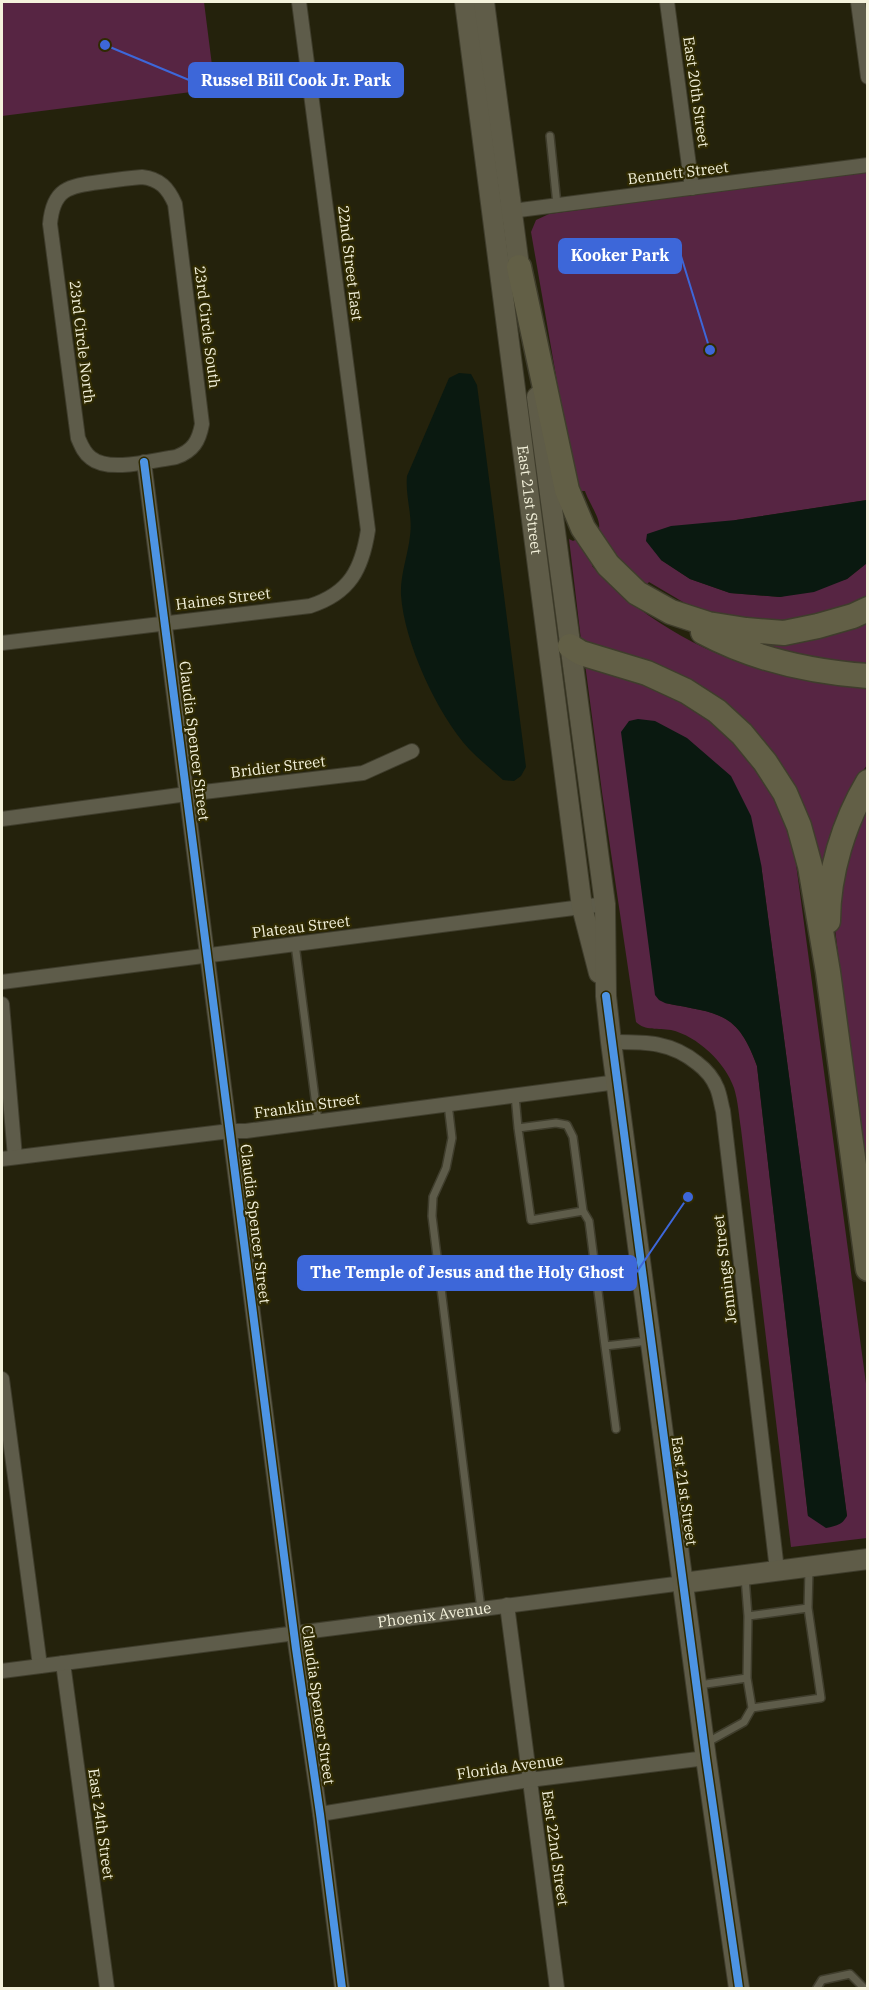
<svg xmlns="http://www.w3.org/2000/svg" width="869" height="1990" viewBox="0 0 869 1990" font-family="'IBM Plex Serif',serif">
<rect width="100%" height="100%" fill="#24220c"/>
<!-- green -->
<path fill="#572543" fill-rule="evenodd" d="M2,2h202l11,87 -213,27z
M867,171v329l-131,20 -75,40 29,19 40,14 50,4 67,-18 20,-16v36l-45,19 -75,7 -59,-20 -39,-23 -4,5 -13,-11 -37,-46 4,-2c2,-9 -11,-27 -14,-37h-6l-7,-23 -41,-236 5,-12 13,-6z
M569,539l4,2 4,-2 17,25 -2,2c42,47 114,91 176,104 32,8 66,12 99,17v78l-7,10 -35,87 -8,2 -53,-116 -183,-108z
M867,619v53l-100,-20 1,-8z
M585,664l70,20 62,39 45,52 30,59 75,557v147l-76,9 -50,-418c-2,-13 -3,-28 -7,-41 -9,-26 -37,-52 -63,-58 -13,-2 -26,1 -35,-8l-34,-230zM761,864l85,645 1,7h-39l-51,-450c-20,-56 -39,-52 -92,-63z
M867,796v391l-33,-266 22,-103z"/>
<!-- water -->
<path fill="#0a1910" d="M459,373l12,1 6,11 49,382 -5,9 -7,5 -11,-1c-11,-10 -23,-20 -34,-31 -32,-35 -65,-107 -68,-154 -1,-20 7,-40 9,-59 3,-20 -5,-40 -3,-60l42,-98z
M867,500v63l-20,16 -33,13 -34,5 -50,-4 -40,-14 -29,-19 -15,-19 1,-7 24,-8 65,-6z
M638,719l17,2 32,17 44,38 20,40 10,48 86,652c-5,9 -11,10 -21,12l-18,-12 -51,-450c-20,-56 -39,-52 -92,-63l-6,-3 -4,-5 -34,-263 8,-11z"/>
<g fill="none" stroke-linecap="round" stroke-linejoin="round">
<defs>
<path id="lane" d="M550,136l7,69
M295,944l23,177
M515,1095l3,33 38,-5 11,2 6,12 10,74 6,10 16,125
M448,1104l4,34 -6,30 -13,29 -1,19 49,393
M518,1128l13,92 52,-9
M544,1270l51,-7
M616,1429l-11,-83 43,-5
M745,1577l3,39
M747,1678l1,-62 60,-8
M699,1685l48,-7 5,30 69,-10 -13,-90 1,-38
M706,1743l38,-21 8,-14
M817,1988l5,-8 28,-6 14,14"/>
<g id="street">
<path d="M667,2l25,186"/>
<path d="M858,2l10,75"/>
<path d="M142,177c18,2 26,11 33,27l27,220c-3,17 -9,27 -26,33 -22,3 -67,16 -85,1 -7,-5 -10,-13 -13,-20l-28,-214c3,-35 18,-38 50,-42 14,-2 28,-4 42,-5z"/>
<path d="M504,212l364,-47"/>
<path d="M144,462l152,1187 24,165 22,174"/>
<path d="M2,643l308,-37c40,-13 52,-37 58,-76l-69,-528"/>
<path d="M2,819l185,-25 176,-21 49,-22"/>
<path d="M2,982l603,-78"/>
<path d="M2,1004l13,153"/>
<path d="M611,1042c33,0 59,-1 86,21 8,6 16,15 20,25 3,7 4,16 6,23l54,459"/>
<path d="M2,1159l228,-28h16l371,-49"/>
<path d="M2,1379l38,287"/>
<path d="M507,1605l50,383"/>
<path d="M63,1663l44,325"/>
<path id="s1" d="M2,1671l681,-88"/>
<path d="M320,1814l209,-34 177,-22"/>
</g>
<g id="secondary">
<path id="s2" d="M465,2l117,905 17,66"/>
<path d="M484,2l37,279"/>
<path d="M537,397l68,507 1,92 5,46 95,716 33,230"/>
<path d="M683,1583l185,-24"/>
</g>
<path id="highway" d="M519,267l48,223 16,38 25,37 29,28 34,19 37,12 38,6 38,3 34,-7 35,-10 15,-7
M703,632c50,27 109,40 165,44
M570,646l11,7 66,20 39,18 31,20 25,23 23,28 20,31 14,33 11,40 18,106 40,297
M828,921c0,-47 16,-99 40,-139"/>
</defs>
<!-- lane casing -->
<use href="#lane" stroke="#3f3d2c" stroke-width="10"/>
<!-- street casing -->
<use href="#street" stroke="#3f3d2c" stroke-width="16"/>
<!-- secondary casing -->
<use href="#secondary" stroke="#3f3d2c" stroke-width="22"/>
<!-- highway casing -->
<use href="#highway" stroke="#3f3d2c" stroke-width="27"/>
<!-- lane -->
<use href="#lane" stroke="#5e5c4a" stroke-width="7"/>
<!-- street -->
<use href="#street" stroke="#5e5c4a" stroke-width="14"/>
<!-- secondary -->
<use href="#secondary" stroke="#5f5c48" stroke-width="20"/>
<!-- highway -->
<use href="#highway" stroke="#625f46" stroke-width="24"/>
<defs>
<path id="cycleway" d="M144,462l152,1187 24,165 22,174
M606,996l100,762 33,230"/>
</defs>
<!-- cycleway casing -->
<use href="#cycleway" stroke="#2f2a02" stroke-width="11"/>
<!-- cycleway -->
<use href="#cycleway" stroke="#4d94e3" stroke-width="8"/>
</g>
<g text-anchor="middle" stroke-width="4.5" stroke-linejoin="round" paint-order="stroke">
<!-- street labels -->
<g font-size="15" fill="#f4f2dc" stroke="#2f2a02">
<text transform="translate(696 92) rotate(82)" y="5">East 20th Street</text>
<text transform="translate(678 173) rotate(-7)" y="5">Bennett Street</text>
<text transform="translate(350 263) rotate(83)" y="5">22nd Street East</text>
<text transform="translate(207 327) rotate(83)" y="5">23rd Circle South</text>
<text transform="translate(82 342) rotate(83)" y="5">23rd Circle North</text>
<text dy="5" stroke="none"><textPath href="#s2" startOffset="502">East 21st Street</textPath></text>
<text transform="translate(223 599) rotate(-7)" y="5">Haines Street</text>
<text transform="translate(194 741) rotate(83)" y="5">Claudia Spencer Street</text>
<text transform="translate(278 767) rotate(-7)" y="5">Bridier Street</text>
<text transform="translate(301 927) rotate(-7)" y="5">Plateau Street</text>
<text transform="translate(307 1106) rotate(-8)" y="5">Franklin Street</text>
<text transform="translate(255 1224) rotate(83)" y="5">Claudia Spencer Street</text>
<text transform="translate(725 1269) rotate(-97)" y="5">Jennings Street</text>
<text transform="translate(684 1491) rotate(82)" y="5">East 21st Street</text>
<text dy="5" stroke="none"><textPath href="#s1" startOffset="436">Phoenix Avenue</textPath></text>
<text transform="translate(318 1705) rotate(82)" y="5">Claudia Spencer Street</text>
<text transform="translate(510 1767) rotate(-8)" y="5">Florida Avenue</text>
<text transform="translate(101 1824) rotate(82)" y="5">East 24th Street</text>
<text transform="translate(555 1848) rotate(82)" y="5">East 22nd Street</text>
</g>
</g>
<!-- callouts -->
<path fill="none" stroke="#3d67d9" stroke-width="2" d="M105 45L189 80M710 350L681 256M688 1197L636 1273"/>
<g fill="#3d67d9" stroke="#2f2a02" stroke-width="2">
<circle cx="105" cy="45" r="6"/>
<circle cx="710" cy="350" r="6"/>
<circle cx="688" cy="1197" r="6"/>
</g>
<g fill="#3d67d9" stroke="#3d67d9" stroke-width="2">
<rect x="189" y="63" width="214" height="34" rx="6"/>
<rect x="559" y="239" width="122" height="34" rx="6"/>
<rect x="298" y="1256" width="338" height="34" rx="6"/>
</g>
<g font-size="16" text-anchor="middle" font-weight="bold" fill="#fff">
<text x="296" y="86">Russel Bill Cook Jr. Park</text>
<text x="620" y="261">Kooker Park</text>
<text x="467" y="1278">The Temple of Jesus and the Holy Ghost</text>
</g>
<!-- border -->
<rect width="869" height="1990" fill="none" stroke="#f4f2dc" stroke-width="6"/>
</svg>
